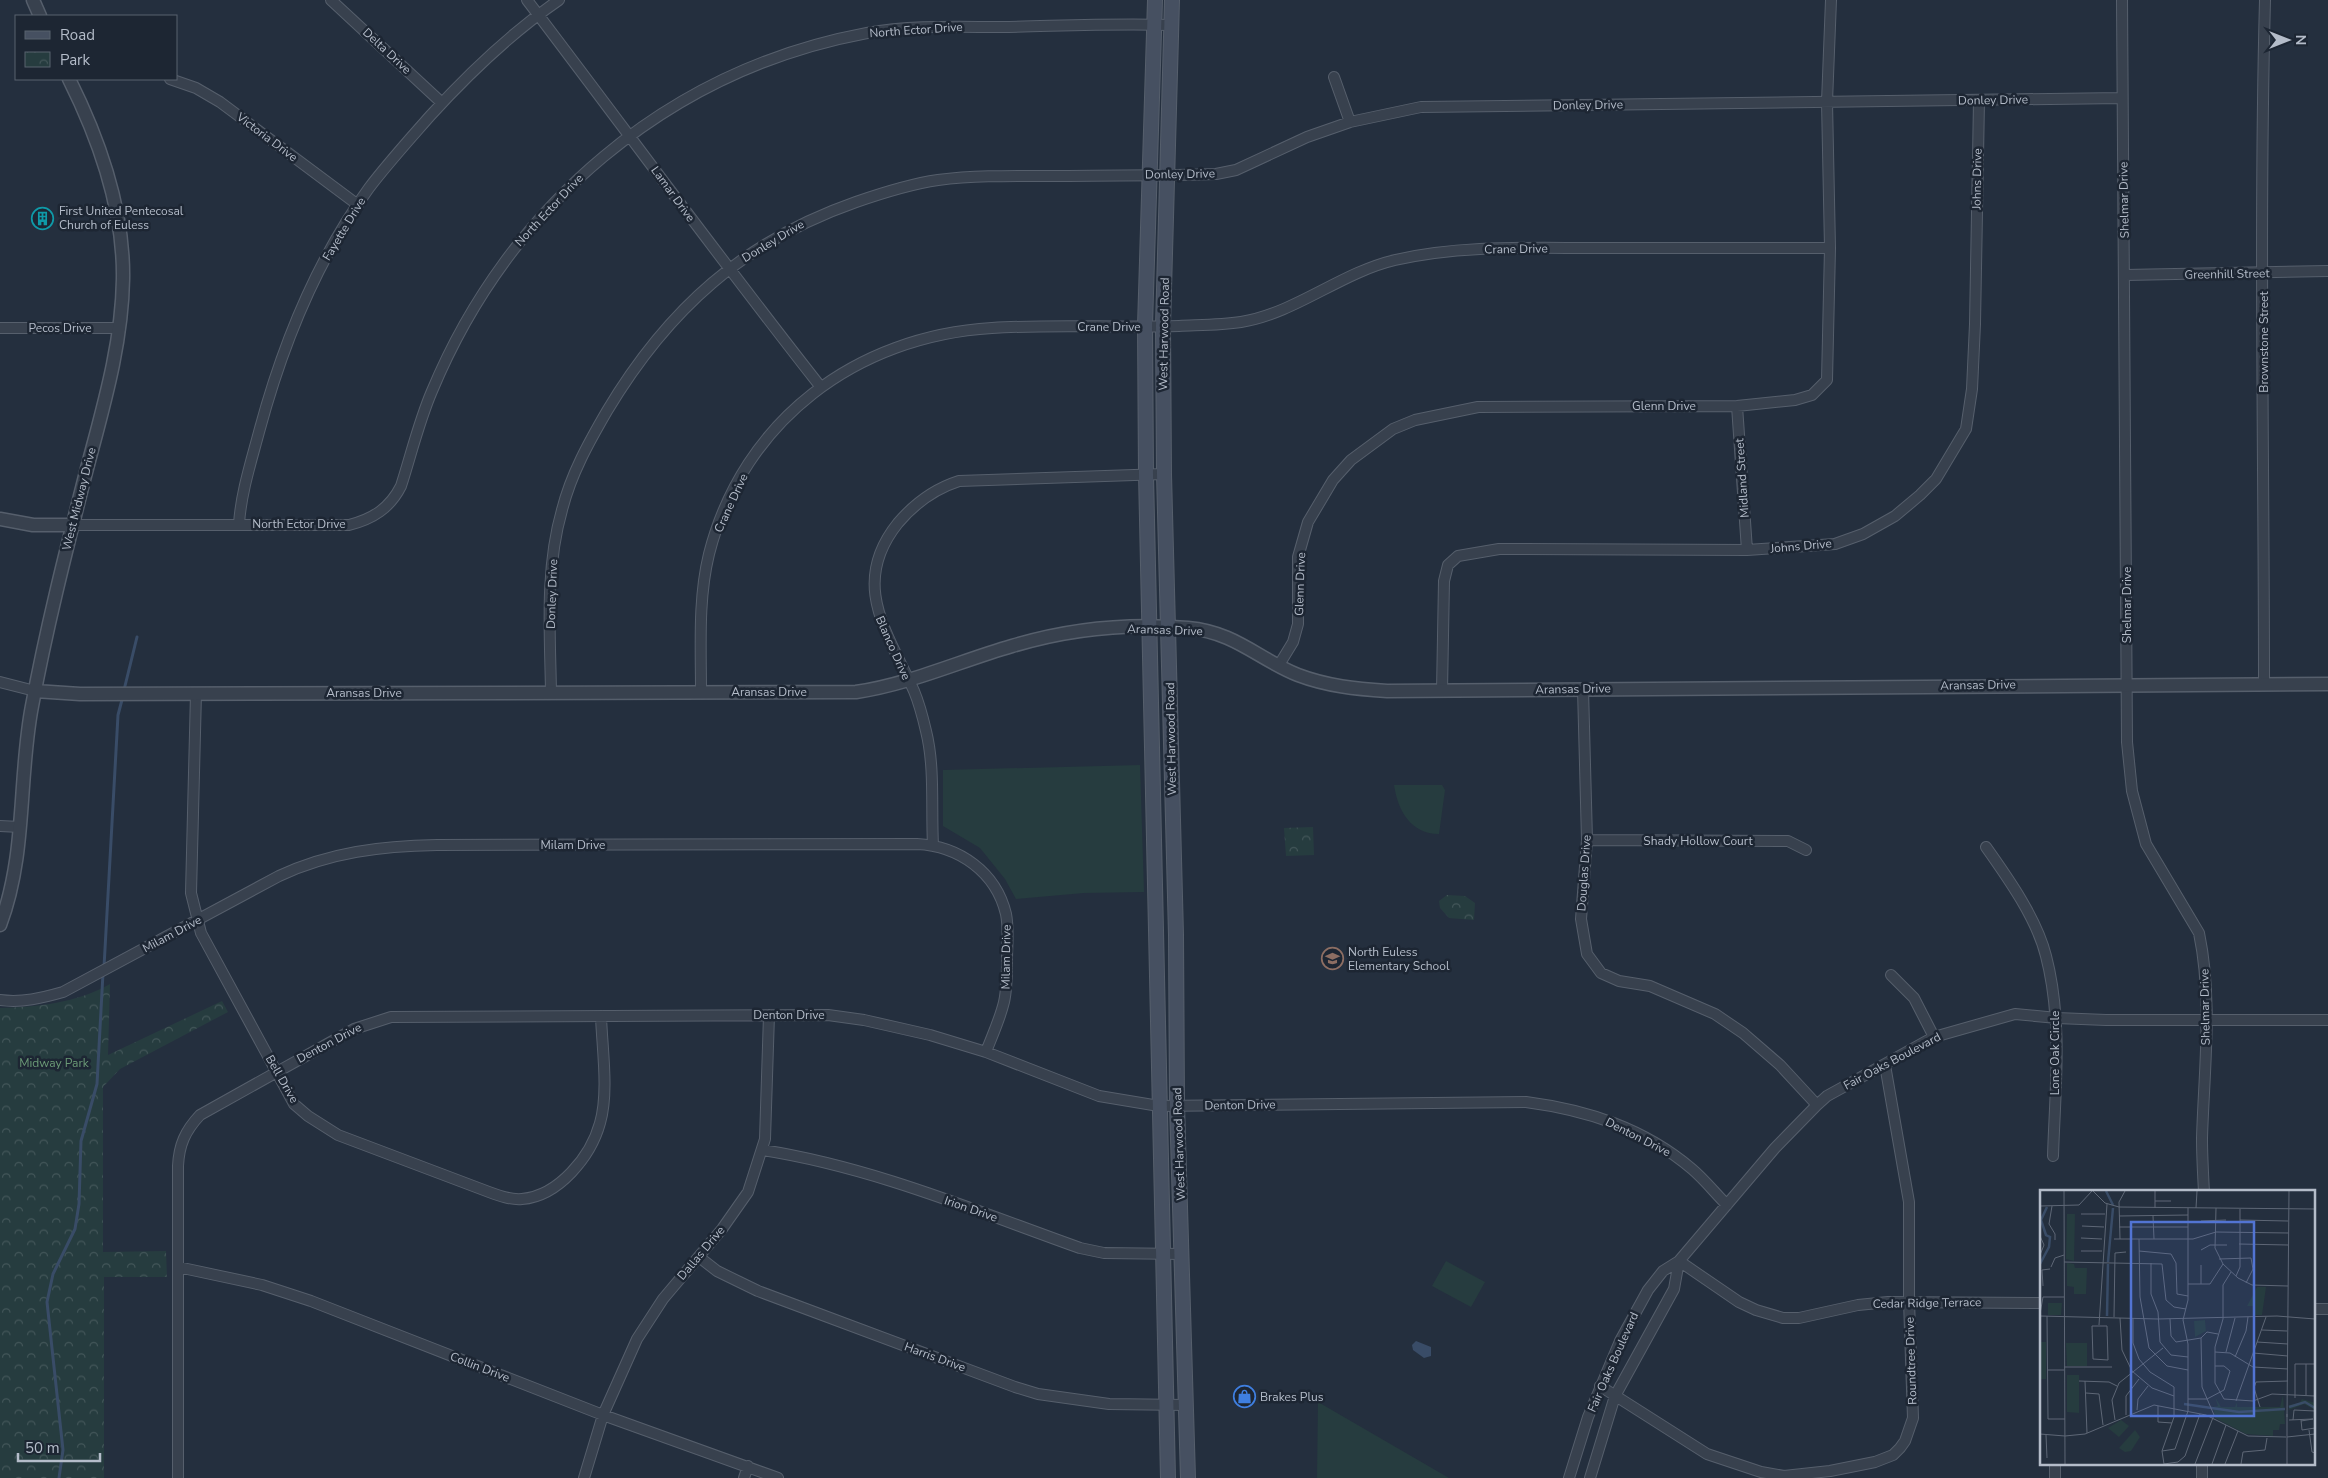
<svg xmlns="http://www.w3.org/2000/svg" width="2328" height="1478" viewBox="0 0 2328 1478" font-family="'Nunito Sans',sans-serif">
<defs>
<pattern id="park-crowns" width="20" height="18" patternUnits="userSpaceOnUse" patternTransform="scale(1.25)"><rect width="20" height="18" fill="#263c3f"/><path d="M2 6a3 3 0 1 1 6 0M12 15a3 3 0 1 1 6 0" fill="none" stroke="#435659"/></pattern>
</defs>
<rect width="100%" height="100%" fill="#242f3e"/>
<!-- grass -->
<path fill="#263c3f" d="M1140,765l4,127 -60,1 -68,6 -11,-20 -25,-31 -37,-22v-56z
M1394,785h48l3,5 -6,44c-28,0 -41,-23 -45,-49z
M1446,1261l39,21 -14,25 -39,-21z
M1318,1402l131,76h-132z"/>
<!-- park -->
<path fill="url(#park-crowns)" d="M1313,827l1,28 -28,1 -2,-28z
M1447,895l18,1 10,7 -1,17 -25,-2 -9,-10 -1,-7z
M110,984l-2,71 114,-54 6,11 -108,57 -17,18v165l63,-1 1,26h-63v201h-104v-470c38,-1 76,-5 110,-24z"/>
<!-- water -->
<path fill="#394c67" d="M1416,1341l15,6v9l-7,2 -11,-8 -1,-5z"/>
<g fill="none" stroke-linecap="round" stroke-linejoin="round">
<!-- stream -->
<path stroke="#394c67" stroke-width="3" d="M124,690l13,-53
M104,967l14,-252 5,-19
M59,1478l4,-28 -16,-148 6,-28 22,-45 4,-25 2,-63 16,-57 6,-111"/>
<defs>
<path id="minor" d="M331,0l111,103
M527,0c98,129 193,259 293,386
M2122,0l5,742 5,49 14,53 53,89c14,67 5,137 3,205 0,18 1,36 2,54
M1334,77l16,45
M170,79l26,9 24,14 138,103
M2125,275l203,-4
M0,328h120
M1737,406l10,144
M239,524c2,-31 12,-62 20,-92 23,-86 57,-171 110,-244 19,-25 40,-48 61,-72 39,-43 81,-83 129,-116
M72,525h277c24,-6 41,-17 52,-39 10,-31 18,-65 31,-95 77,-185 236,-321 435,-358 44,-8 90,-6 134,-6 57,-1 113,-4 170,-2
M1279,665l14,-23 5,-18v-67l10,-35 25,-42 18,-20 42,-31 22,-9 63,-13 259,-1 58,-6 17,-5 15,-15 3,-132 -3,-146 4,-102
M0,682l35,9
M2264,684c0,-228 -5,-456 1,-684
M1583,689l4,151 -6,79 6,35 14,19 18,8 31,5 65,28 28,19 37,32 37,40
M1442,691l2,-110 4,-16 10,-9 41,-7 248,1 88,-6 28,-10 32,-18 25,-21 16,-16 30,-50 6,-40 3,-65 4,-223
M551,692c-1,-60 -6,-123 11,-182 9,-36 27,-68 45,-99 61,-102 137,-170 249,-209 26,-9 54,-18 82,-22 39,-5 79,-4 119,-4 53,-1 106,0 159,-2l20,-4 71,-33 43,-15 71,-15 700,-9
M701,692c0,-46 -3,-93 8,-138 34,-134 148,-218 283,-226 62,-4 124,0 187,-2 20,-1 42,-1 62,-4 55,-9 99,-49 154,-62 65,-15 133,-12 200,-12 78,0 157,0 235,0
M196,693l-5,200 10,40 93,171 14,12 30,19 151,57c11,4 22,8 33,7 37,-3 69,-43 78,-76 9,-31 2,-75 1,-107
M0,826l20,1
M1587,840l201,1 18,9
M933,845c-2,-37 2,-78 -7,-114 -3,-13 -7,-28 -12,-40 -26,-58 -65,-107 -16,-168 17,-20 36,-34 61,-42l205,-7
M1986,847c22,31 51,72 60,109 17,65 9,134 7,200
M1891,975l23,23 20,39
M0,1000c22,3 42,-2 63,-8l216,-116c51,-24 103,-30 158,-31l480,-1c42,2 79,28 89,70 3,15 1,31 1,46 0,13 0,29 -3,42 -4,17 -12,34 -18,50
M762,1150c110,17 214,61 318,98l24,5 78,1
M699,1257l18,14 41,20 257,96 23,7 71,10 77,1
M1679,1261l60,41 17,8 27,8h16l59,-13 30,-3 154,1
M178,1267l84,18 49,16 292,114 175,63
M2314,1309h14
M1600,1386l107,68 54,18 23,4 46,-5 45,-9 18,-7 7,-7 5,-7 8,-23 -4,-117v-99l-24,-137
M178,1478v-312c1,-21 7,-35 22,-51l154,-86 37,-12 437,-2 36,5 66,15 56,17 113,44 60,10 367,-4c61,8 118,26 166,67 12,10 23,24 35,36
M584,1478l19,-63 34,-76 26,-40 59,-70 26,-37 17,-53 4,-124
M744,1478l4,-12
M1569,1478l19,-61 32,-76 28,-51 15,-19 16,-10 96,-113 42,-43 10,-9 107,-59 81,-23 42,4 49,2h222
M1590,1478l25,-82 59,-107 5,-28
M2055,1478v-14
M2202,1478v-14"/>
<path id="tertiary" d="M33,0l7,16
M0,519l33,6h39
M35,691l45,3 776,-2c54,-8 104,-31 156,-46 56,-17 118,-23 176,-18 47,4 70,31 110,47 29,11 58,14 89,16l941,-7
M0,925c27,-71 18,-147 32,-219 14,-76 33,-151 52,-226 17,-66 38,-132 39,-201 1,-70 -23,-138 -54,-200"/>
<path id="secondary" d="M1155,0l-10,326 1,148 22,1004
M1172,0l-9,326 1,148 12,461 1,170 11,373"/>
</defs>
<!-- minor casing -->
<use href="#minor" stroke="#565f6c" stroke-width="12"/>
<!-- tertiary casing -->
<use href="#tertiary" stroke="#565f6c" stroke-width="15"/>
<!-- secondary casing -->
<use href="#secondary" stroke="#565f6c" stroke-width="16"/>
<!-- minor -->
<use href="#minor" stroke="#38414e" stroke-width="10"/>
<!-- tertiary -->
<use href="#tertiary" stroke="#38414e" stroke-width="12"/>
<!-- secondary -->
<use href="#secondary" stroke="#465061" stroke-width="14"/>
</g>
<!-- icons -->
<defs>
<symbol id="building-ring" viewBox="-11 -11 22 22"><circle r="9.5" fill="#1d2633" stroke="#0f9aa8" stroke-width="1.5"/><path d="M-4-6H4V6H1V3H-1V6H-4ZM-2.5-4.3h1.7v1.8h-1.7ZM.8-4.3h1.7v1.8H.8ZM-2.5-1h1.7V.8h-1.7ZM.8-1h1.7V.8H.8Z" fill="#0f9aa8"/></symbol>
<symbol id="school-ring" viewBox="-11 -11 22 22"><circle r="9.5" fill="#1d2633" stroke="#8d6e63" stroke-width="1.5"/><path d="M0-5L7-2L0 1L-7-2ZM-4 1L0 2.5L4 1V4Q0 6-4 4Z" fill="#8d6e63"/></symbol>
<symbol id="shop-ring" viewBox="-11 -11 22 22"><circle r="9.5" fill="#1d2633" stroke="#3f7fe0" stroke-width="1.5"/><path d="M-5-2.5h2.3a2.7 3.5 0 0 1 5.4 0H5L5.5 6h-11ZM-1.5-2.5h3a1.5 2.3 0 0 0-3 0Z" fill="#3f7fe0"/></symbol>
</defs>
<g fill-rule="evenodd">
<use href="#building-ring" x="30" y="206" width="25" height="25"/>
<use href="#school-ring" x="1320" y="946" width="25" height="25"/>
<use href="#shop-ring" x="1232" y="1384" width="25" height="25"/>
</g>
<g text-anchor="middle" stroke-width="5" stroke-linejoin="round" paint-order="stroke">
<!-- street labels -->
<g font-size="12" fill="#b4bcc9" stroke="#1d2633">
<text transform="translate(916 30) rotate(-4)" y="4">North Ector Drive</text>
<text transform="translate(387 51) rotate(43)" y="4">Delta Drive</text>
<text transform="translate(1993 100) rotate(-1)" y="4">Donley Drive</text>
<text transform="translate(1588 105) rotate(-1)" y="4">Donley Drive</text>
<text transform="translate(267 137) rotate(37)" y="4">Victoria Drive</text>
<text transform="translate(1180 174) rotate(-1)" y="4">Donley Drive</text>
<text transform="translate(1977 179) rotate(-89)" y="4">Johns Drive</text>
<text transform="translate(673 194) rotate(54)" y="4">Lamar Drive</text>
<text transform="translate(2124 200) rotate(-91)" y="4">Shelmar Drive</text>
<text transform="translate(549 210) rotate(-47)" y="4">North Ector Drive</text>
<text transform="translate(344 229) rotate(-59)" y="4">Fayette Drive</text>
<text transform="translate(773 241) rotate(-31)" y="4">Donley Drive</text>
<text transform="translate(1516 249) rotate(-1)" y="4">Crane Drive</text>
<text transform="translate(2227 274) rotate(-1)" y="4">Greenhill Street</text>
<text x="1109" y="331">Crane Drive</text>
<text x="60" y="332">Pecos Drive</text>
<text transform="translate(1164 334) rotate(-89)" y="4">West Harwood Road</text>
<text transform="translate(2264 342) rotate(-90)" y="4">Brownstone Street</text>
<text x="1664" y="410">Glenn Drive</text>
<text transform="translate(1742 478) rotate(-94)" y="4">Midland Street</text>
<text transform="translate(79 499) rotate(-76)" y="4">West Midway Drive</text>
<text transform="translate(731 503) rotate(-65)" y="4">Crane Drive</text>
<text x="299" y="528">North Ector Drive</text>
<text transform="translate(1801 546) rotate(-5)" y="4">Johns Drive</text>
<text transform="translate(1300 584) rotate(-88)" y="4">Glenn Drive</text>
<text transform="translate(552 594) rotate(-88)" y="4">Donley Drive</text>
<text transform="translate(2127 605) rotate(-90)" y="4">Shelmar Drive</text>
<text transform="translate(1165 630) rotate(2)" y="4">Aransas Drive</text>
<text transform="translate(893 648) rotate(66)" y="4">Blanco Drive</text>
<text transform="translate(1978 685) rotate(-1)" y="4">Aransas Drive</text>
<text transform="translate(1573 689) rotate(-1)" y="4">Aransas Drive</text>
<text x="769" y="696">Aransas Drive</text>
<text x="364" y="697">Aransas Drive</text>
<text transform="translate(1171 739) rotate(-91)" y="4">West Harwood Road</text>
<text x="1698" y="845">Shady Hollow Court</text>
<text x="573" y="849">Milam Drive</text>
<text transform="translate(1584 873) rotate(-86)" y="4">Douglas Drive</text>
<text transform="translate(172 934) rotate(-28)" y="4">Milam Drive</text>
<text transform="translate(1006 957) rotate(-89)" y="4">Milam Drive</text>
<text transform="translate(2205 1007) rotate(-91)" y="4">Shelmar Drive</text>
<text x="789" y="1019">Denton Drive</text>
<text transform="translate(329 1043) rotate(-28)" y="4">Denton Drive</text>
<text transform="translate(2055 1053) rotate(-90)" y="4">Lone Oak Circle</text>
<text transform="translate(1892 1061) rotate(-28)" y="4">Fair Oaks Boulevard</text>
<text transform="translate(282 1079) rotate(60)" y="4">Bell Drive</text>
<text transform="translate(1240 1105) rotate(-1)" y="4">Denton Drive</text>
<text transform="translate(1638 1137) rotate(27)" y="4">Denton Drive</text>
<text transform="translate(1179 1144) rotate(-92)" y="4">West Harwood Road</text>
<text transform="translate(971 1209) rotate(19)" y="4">Irion Drive</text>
<text transform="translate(701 1253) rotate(-50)" y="4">Dallas Drive</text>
<text transform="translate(1927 1303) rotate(-1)" y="4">Cedar Ridge Terrace</text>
<text transform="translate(935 1357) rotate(20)" y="4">Harris Drive</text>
<text transform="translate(1911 1361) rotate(-92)" y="4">Roundtree Drive</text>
<text transform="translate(1613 1362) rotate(-66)" y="4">Fair Oaks Boulevard</text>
<text transform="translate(480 1367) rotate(21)" y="4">Collin Drive</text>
</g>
<!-- poi labels -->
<g font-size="12" fill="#b4bcc9" stroke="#1d2633" text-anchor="start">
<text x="59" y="215">First United Pentecosal<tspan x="59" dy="14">Church of Euless</tspan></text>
<text x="1348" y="956">North Euless<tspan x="1348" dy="14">Elementary School</tspan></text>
<text x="1260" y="1401">Brakes Plus</text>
</g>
<!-- park labels -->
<g font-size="12" fill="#6b9a76" stroke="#1d2633">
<text x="54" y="1067">Midway Park</text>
</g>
</g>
<!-- overview -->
<g transform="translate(2040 1190)">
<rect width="275" height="275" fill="#242f3e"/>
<path d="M217,97h9l-4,28h-7v-9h-8zM8,113h14l-1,12h-13zM165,130l1,11 -11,6 -1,-16zM26,153h21v23h-20zM27,185h12v38l-12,-1zM81,230l8,6 -10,11 -11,-9zM95,240l5,7 -9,14 -6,1 -6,-4z" fill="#263c3f"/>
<path d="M27,24h8l-1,47 -8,-2zM27,73l7,1 1,4h12l-1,26h-12v-7l-7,-1zM262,209l13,4v7l-11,-6 -15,6v-5l10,-1z" fill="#263c3f"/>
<path d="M0,152h6v37h-6zM243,205l2,29h-5l-1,6h-6v6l-27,-2 -31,-16 -2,-11 5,-1 -3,-9 6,10h14l2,-5v5h43z" fill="#263c3f"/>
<path fill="none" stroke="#394c67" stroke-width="2.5" d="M66,1l7,14M68,72l5,-54M0,74l9,-17 1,-10 -4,-2 -5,-15 6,-13M67,126l1,-52M144,214l55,8 46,-3M249,217l16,-5 10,6"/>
<path fill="none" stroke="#5e6776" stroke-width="1" d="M24,1l1,273M53,1l12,12 14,4 196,2M115,1v17M115,11h16M0,16l39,-1 13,-14M12,16l-3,18 6,10v6M156,18l1,-17M176,18l-1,40 8,16 15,14 14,7 36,1M41,24h24M79,26l69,-1M113,26l1,23M200,30l48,1M161,31l25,-1M42,36l22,1M79,37h69M0,46l4,9 -4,10M41,48l21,1M74,49h79l23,-7 73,1M80,49l-1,-37 6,-11M99,49l1,58 9,51 18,18 21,4M199,54l49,1M161,60l9,-5h17M41,61h21M99,61l32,3 5,9 1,31 11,2M179,69l32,-1 2,11 -7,14M24,72l98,2 4,36 8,7 12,2M111,73v31l7,18 2,30 11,13 17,2M11,77l4,-9 9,-3M191,82l-8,13v34l-8,28v36l9,16 29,2 19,-7 43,2M196,86l4,-9v-58M148,94h22l13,-20M161,94v-19M3,96l-1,-16 8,-1M0,124l3,-17h21M0,126l118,3 119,-3 38,3M7,126l1,103h17M74,127l1,-64 11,-1M80,128l2,32 10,21 20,17 22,8M93,128v25l6,16 11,13 24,15v30l-12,34 2,13M130,129l1,17 5,6 25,-4M59,135l8,-121M52,136h15l1,34 -15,-1zM222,140l25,1M217,152l31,2M175,162l15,1 23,14 35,2M186,162l9,-34M213,163l35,3M195,167l11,-26 2,-14M266,174v31M24,177h48M8,180h16M39,191l30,1 8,4M45,191l2,52M46,203l13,1 4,31M255,208v-34h20M148,209h19l17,-9 6,-19 -6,-5h-9M196,211l30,-84M118,216v16l14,1M220,217l-6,-19 2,-6 32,-1M97,220l1,-11 10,-13M247,224v50M86,225v-19l13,-17M247,227l2,-226M75,230l-3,-20 7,-17 44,-35M249,230l24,-1 -12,2M253,230l1,-10 21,1M261,230l1,10 13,-2M269,240l3,22 3,1M0,244l25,2M6,245l1,23M25,246l20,-2 69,-29 52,10 42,21 38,1M247,247l28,-3M122,261l13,-2 13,-38v-67l-5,-24 5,-20v-92M124,274l14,-2 7,-6 15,-42M155,274l19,-49 -12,-28 -1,-49 6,-6 11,2M172,274l14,-39M185,274l13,-33M201,274l2,-12 22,-2 2,-12"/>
<path fill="#5274d3" fill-opacity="0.15" stroke="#5274d3" stroke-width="2.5" d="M91,32h123v194h-123z"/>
<rect width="275" height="275" fill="none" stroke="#b4bcc9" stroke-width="2.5"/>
</g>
<!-- legend -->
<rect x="15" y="15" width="162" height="65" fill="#1d2633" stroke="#59626f"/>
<rect x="25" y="31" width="25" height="8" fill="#465061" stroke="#59626f"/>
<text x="60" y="40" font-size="15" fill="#b4bcc9">Road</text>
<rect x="25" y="52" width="25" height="15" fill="url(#park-crowns)" stroke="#59626f"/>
<text x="60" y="65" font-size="15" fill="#b4bcc9">Park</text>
<!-- north arrow -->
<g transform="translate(2288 40) rotate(90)" stroke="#1d2633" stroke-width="4" paint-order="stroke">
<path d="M0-4L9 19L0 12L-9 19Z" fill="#b4bcc9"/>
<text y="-8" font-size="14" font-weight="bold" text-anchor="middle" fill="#b4bcc9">N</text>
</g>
<!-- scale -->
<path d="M18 1453v8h82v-8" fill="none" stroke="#b4bcc9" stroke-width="2.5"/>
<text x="25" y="1453" font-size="15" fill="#b4bcc9" stroke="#1d2633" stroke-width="4" paint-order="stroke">50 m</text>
</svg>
